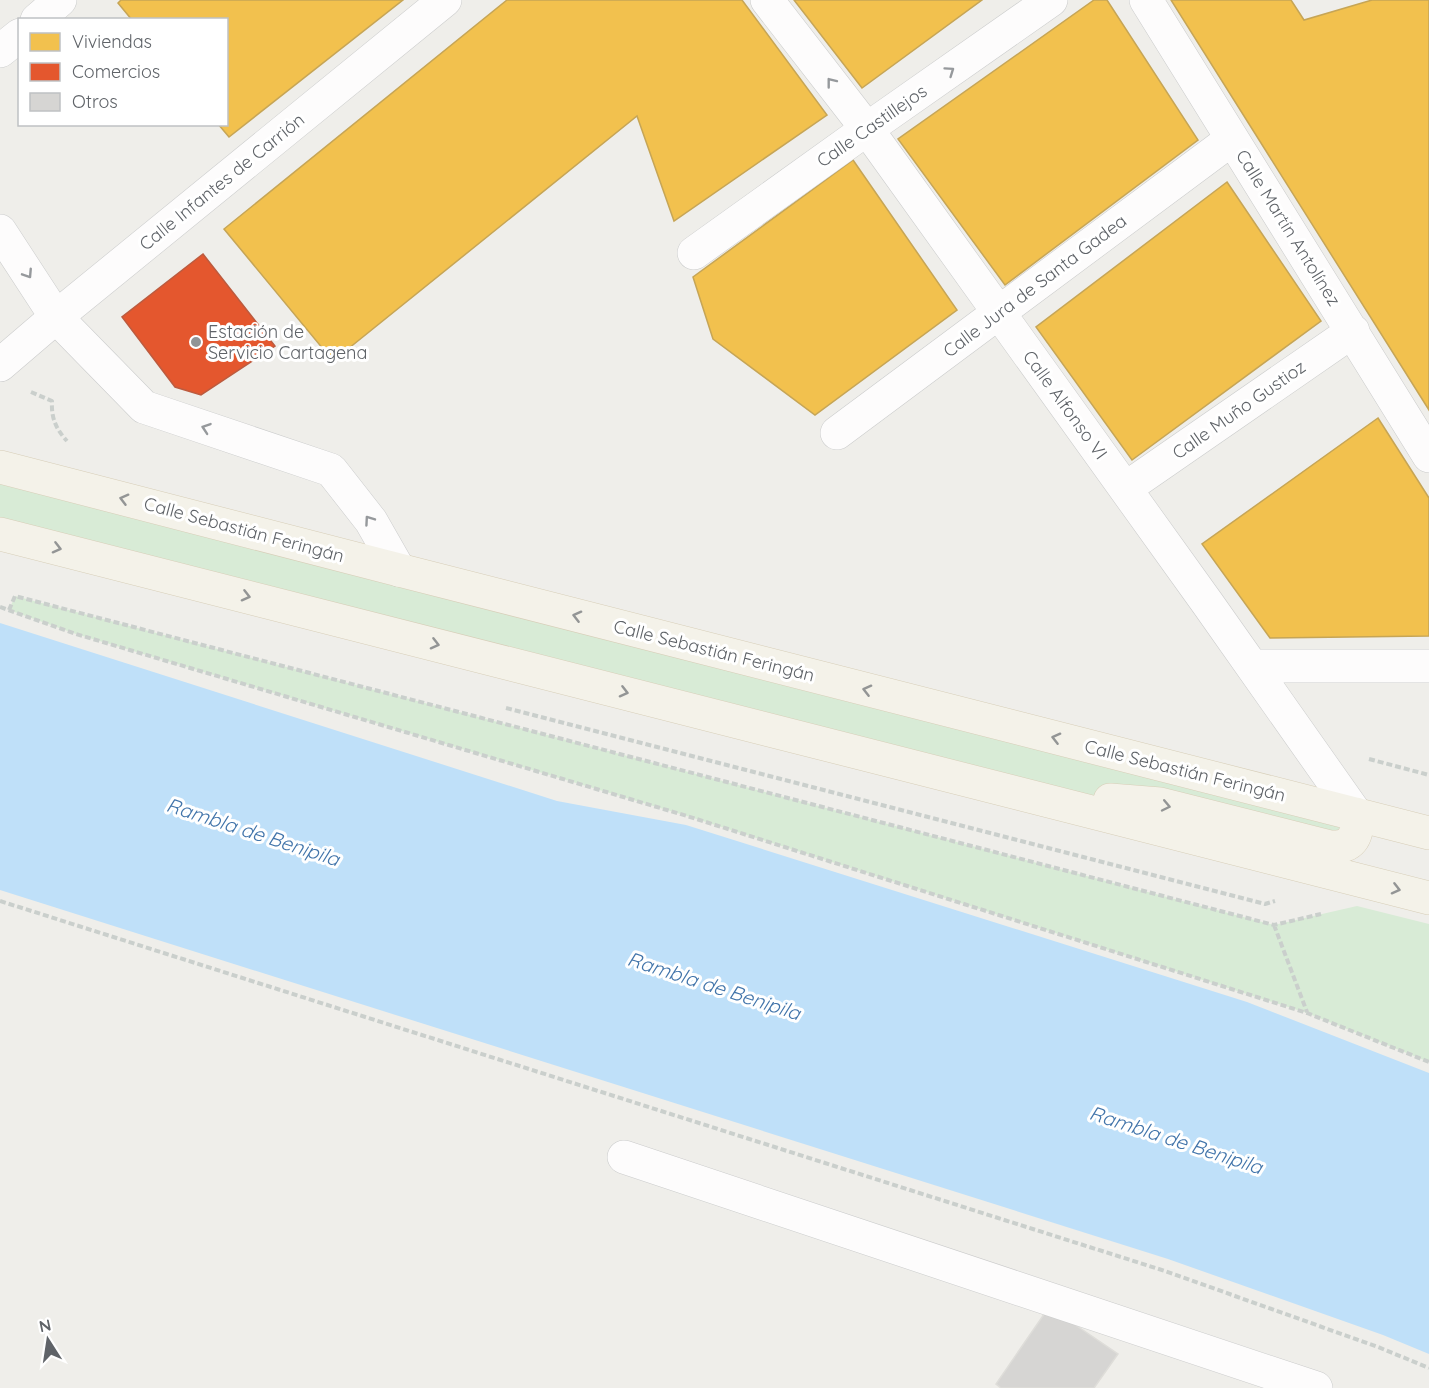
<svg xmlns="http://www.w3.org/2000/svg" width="1429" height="1388" viewBox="0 0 1429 1388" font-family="Quicksand,sans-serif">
<rect width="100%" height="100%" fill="#efeeea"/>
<!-- green -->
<path fill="#d8ebd6" d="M0,467l1356,347 -3,25 -329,-46 -1024,-259z
M15,596l1259,329 83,-19 72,18v138l-122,-49 -620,-197 -611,-182 -67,-24z"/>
<!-- water -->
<path fill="#bfe0f9" d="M0,623l557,178 129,24 561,177 182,71v281l-46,-19 -215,-76 -1168,-369z"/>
<!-- homes -->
<path fill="#f2c14e" stroke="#c6a556" stroke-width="1.5" d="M121,0h282l-174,137 -11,-13h8v-104h-94l-14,-17z
M507,0h235l85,115 -153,106 -37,-105 -304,245 -109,-132z
M794,0h188l-120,88z
M1094,0h13l91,140 -193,145 -107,-146z
M1171,0h120l13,20 68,-20h57v410z
M853,160l104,150 -142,105 -102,-76 -20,-62z
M1227,182l94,139 -189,139 -96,-133z
M1378,418l51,80v138l-159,2 -68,-94z"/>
<!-- shops -->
<path fill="#e4572e" stroke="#bc5b3f" stroke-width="1.5" d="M203,254l72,92 -74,49 -26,-8 -53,-70z"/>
<!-- building -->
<path fill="#d6d5d3" stroke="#deddd9" stroke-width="1.5" d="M1049,1307l69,47 -24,34h-93l-5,-4z"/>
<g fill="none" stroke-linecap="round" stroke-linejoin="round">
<defs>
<path id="minor" d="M767,0l100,129 341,475 148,210
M1146,0l283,456
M37,20l23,-20
M0,51l20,-16
M0,231l56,86 88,90 187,63 40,51 28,49
M694,253l173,-124 184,-129
M0,365l56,-48 389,-317
M837,433l395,-294
M1126,488l227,-157
M1253,666h176
M624,1157l692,231"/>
<path id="major" d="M0,467l399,103 1030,263
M0,534l1429,364
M1110,800l50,4 170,43c4,0 11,0 15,-2 12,-5 13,-19 11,-31"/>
</defs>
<!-- minor casing -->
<use href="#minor" stroke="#cbcccc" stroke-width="34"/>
<!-- major casing -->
<use href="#major" stroke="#d7ceb8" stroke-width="34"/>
<!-- path -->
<path stroke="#cacfcc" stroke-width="4" stroke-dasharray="6 3" stroke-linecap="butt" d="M31,392l21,9c-1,17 4,28 15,40
M0,607l76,27 611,182 620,197 122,49
M9,610l6,-14 1259,329 47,-11
M506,708l759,196 10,-3
M1369,759l60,16
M0,901l1165,370 213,76 51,21
M1274,925l33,87"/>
<!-- minor -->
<use href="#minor" stroke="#fdfcfc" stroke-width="33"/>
<!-- major -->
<use href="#major" stroke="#f4f2e9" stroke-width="33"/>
</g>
<!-- one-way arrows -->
<defs><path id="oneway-chevron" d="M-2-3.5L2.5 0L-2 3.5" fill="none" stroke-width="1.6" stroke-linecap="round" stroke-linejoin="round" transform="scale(1.5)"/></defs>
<g stroke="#96999c">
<use href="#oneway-chevron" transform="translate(950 71) rotate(-35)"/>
<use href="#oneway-chevron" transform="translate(831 82) rotate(-128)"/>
<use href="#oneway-chevron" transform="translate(28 274) rotate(57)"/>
<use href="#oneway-chevron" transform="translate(206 428) rotate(-161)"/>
<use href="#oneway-chevron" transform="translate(369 520) rotate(-125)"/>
</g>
<g stroke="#939595">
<use href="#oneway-chevron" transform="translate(124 499) rotate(-165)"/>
<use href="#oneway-chevron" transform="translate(57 548) rotate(14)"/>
<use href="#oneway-chevron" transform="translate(246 596) rotate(14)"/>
<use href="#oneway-chevron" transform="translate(577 616) rotate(-166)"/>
<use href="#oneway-chevron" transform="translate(435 644) rotate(14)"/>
<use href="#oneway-chevron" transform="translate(867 690) rotate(-166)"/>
<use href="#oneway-chevron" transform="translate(624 692) rotate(14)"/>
<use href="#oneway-chevron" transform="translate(1056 738) rotate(-166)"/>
<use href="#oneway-chevron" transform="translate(1166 806) rotate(12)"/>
<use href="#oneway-chevron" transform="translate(1396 889) rotate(14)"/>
</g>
<!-- markers -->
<circle fill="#919496" stroke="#fff" stroke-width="2" cx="196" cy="342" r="6"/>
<g text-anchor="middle" stroke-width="6" stroke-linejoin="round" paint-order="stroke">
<!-- street labels -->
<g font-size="18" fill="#5f6368" stroke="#fff">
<text transform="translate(872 126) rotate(-35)" y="6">Calle Castillejos</text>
<text transform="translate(222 182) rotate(-39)" y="6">Calle Infantes de Carrión</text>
<text transform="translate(1288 228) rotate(58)" y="6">Calle Martín Antolínez</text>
<text transform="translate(1035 286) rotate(-37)" y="6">Calle Jura de Santa Gadea</text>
<text transform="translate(1065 405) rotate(54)" y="6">Calle Alfonso VI</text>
<text transform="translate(1239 410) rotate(-35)" y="6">Calle Muño Gustioz</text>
<text transform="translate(244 530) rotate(15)" y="6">Calle Sebastián Feringán</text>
<text transform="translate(714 651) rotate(14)" y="6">Calle Sebastián Feringán</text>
<text transform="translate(1185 771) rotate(14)" y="6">Calle Sebastián Feringán</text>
</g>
<!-- poi labels -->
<g font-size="18" fill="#5f6368" stroke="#fff" text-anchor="start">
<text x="208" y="338">Estación de<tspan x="208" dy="21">Servicio Cartagena</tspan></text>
</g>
<!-- water labels -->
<g font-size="20" font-style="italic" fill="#4174aa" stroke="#fff">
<text transform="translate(253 832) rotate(18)" y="7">Rambla de Benipila</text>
<text transform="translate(714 986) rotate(18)" y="7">Rambla de Benipila</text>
<text transform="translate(1176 1140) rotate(18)" y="7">Rambla de Benipila</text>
</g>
</g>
<!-- legend -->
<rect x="18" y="18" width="210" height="108" fill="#ffffff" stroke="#bfc1c3" stroke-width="1.5"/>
<rect x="30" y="33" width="30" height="18" fill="#f2c14e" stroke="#bfc1c3" stroke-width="1.5"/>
<text x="72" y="48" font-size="18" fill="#5f6368">Viviendas</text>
<rect x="30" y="63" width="30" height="18" fill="#e4572e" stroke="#bfc1c3" stroke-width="1.5"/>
<text x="72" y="78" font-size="18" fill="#5f6368">Comercios</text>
<rect x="30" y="93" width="30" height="18" fill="#d6d5d3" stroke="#bfc1c3" stroke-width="1.5"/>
<text x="72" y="108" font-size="18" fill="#5f6368">Otros</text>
<!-- north arrow -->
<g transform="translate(48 1340) rotate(348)" stroke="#ffffff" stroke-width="4.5" paint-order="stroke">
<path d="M0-4.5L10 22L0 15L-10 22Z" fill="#5f6368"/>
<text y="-9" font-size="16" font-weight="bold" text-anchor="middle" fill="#5f6368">N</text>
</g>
</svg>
